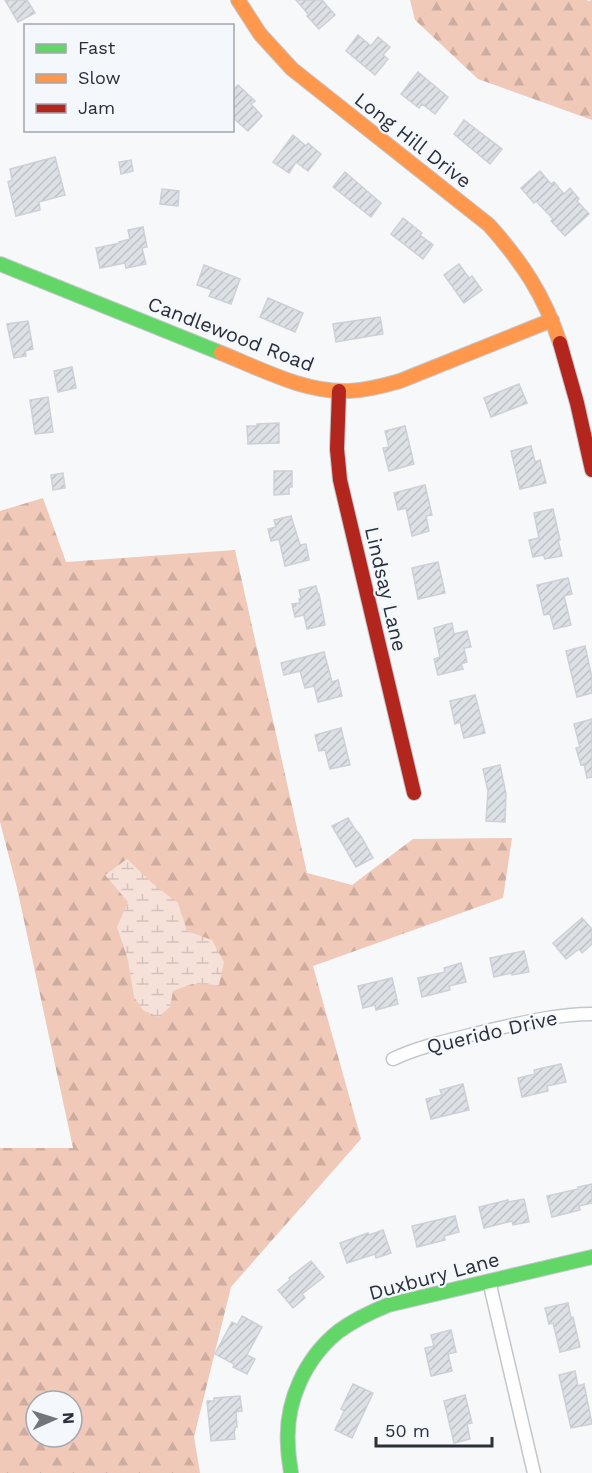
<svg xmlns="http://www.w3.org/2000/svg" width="592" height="1473" viewBox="0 0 592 1473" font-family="'Work Sans',sans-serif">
<defs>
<pattern id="forest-firs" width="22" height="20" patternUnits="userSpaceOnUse" patternTransform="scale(1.5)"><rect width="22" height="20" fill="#f0c9b9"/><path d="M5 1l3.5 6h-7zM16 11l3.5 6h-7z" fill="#ceada0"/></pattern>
<pattern id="wetland-marsh" width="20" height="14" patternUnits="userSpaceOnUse" patternTransform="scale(1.5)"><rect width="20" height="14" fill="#f6e1d9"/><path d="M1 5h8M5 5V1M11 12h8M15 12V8" fill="none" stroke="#d3c1bb"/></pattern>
<pattern id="building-hatch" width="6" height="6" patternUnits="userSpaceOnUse" patternTransform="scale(1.5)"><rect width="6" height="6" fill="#dde1e6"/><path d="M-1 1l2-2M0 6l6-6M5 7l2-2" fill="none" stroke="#bec1c6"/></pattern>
</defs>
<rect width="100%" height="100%" fill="#f6f8fa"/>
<!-- forest -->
<path fill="url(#forest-firs)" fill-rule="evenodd" d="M410,0h177l1,1 4,-1v120l-114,-41 -63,-59z
M43,498l23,64 169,-12 72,323 45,12 61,-46 99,-1 -9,60 -190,68 48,173 -130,148 -37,150 6,36h-200v-325h73l-56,-260 -17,-66v-311zM36,1401h36v36h-36z"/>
<!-- wetland -->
<path fill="url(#wetland-marsh)" d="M127,859l25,24 26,20 9,28 25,9 12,22 -5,23 -27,-1 -19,7 -3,16 -12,10 -15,-7 -9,-13 -6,-37 -11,-33 11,-25 -23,-27z"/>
<!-- building -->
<path fill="url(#building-hatch)" stroke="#cdd0d6" stroke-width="1.5" d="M5,0h22l8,13 -17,9z
M296,0h26l13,15 -16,14 -12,-13 2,-1z
M358,35l13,11 7,-9 12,10 -7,8 5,4 -13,16 -29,-24z
M418,72l30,25 -13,17 -13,-10 -3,4 -18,-14z
M238,85l17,16 -4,3 11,12 -14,15 -16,-14v-26z
M464,120l38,29 -12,15 -36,-30z
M293,135l13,11 2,-3 13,11 -13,17 -12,-9 -7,11 -16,-11z
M55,157l10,38 -26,7 1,8 -24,6 -8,-34 4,-2 -2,-11z
M131,160l2,11 -12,3 -2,-12z
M540,171l11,13 3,-2 10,12 6,-6 9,11 -2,2 12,13 -24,22 -14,-15 2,-2 -17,-18 -2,2 -13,-15z
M345,172l36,31 -10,14 -38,-30z
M162,189l17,2 -1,15 -18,-2z
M403,218l19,15 -2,2 13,10 -10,14 -32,-25z
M143,227l4,20 -5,1 4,16 -20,4 -1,-5 -25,5 -4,-20 24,-5 -1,-1 11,-3 -2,-9z
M459,264l10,14 3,-2 10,14 -18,13 -20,-28z
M204,265l36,14 -9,25 -22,-8 3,-6 -15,-5z
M268,298l35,15 -8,19 -35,-15z
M380,317l3,17 -47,8 -3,-18z
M28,321l5,28 -8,2 1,5 -12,2 -7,-34z
M72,367l4,21 -18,4 -4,-21z
M519,384l8,19 -36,14 -7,-19z
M48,397l5,35 -18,2 -5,-34z
M279,423v20l-31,1 -1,-18h10v-2z
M405,426l9,38 -25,7 -6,-23 6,-1 -4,-16z
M531,446l4,16 5,-2 6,23 -26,6 -9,-38z
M274,471h18v16h-3v7l-15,1z
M63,473l2,15 -12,2 -2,-15z
M425,485l7,30 -6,1 3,15 -17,5 -6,-28 -8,2 -4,-17z
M553,509l7,31h-2l4,16 -17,3 -2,-4 -10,2 -4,-17 10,-2 -5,-25z
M291,516l9,29 6,-1 3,16 -24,6 -6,-27 -8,2 -3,-12 8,-2 -2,-7z
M438,562l7,31 -27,6 -6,-31z
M568,578l4,16 -8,2 7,29 -17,4 -4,-15 -6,1 -7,-30z
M316,586l2,8h1l6,31 -18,4 -3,-14 -9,2 -3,-13 8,-1 -1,-4 2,-1 -2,-8z
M452,623l2,11 13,-3 4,16 -7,1 3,14 -6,2 2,5 -25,6 -4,-16 6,-2 -6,-29z
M585,646l7,32v15l-15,4 -11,-46z
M324,652l8,30 6,-2 4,16 -24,6 -4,-16 -9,2 -5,-17 -16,4 -3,-12z
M475,695l10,38 -21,5 -4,-16 -5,2 -5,-23z
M592,719v58l-5,1 -3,-14 -3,1 -5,-17 4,-1 -6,-23z
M341,728l9,37 -20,4 -5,-19 -6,1 -4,-16z
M500,765l6,29 -1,28 -19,-1 2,-30 -5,-22z
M348,818l8,13h1l5,7 11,20 -17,9 -24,-41z
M582,918l10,11v15l-10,9 -3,-4 -13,10 -13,-16z
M524,951l5,21 -17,3 -1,-2 -17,4 -4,-19z
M461,963l5,19 -17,4 1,4 -28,7 -4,-19 27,-6 -1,-4z
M392,978l6,26 -22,6 -1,-5 -12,3 -5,-22z
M561,1064l5,18 -19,4 1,5 -26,6 -4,-19 17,-4 -1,-4z
M463,1084l6,26 -38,9 -5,-20 16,-4 -2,-5z
M592,1184v19l-13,3 1,4 -28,7 -5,-21 31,-7v-2z
M524,1199l5,23 -16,3 -1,-4 -28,7 -5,-21 29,-7v2z
M455,1216l4,16 -15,4 1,4 -28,7 -5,-21z
M383,1230l8,23 -15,5 -1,-4 -28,9 -7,-20 28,-10 1,2z
M311,1261l13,16 -22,17 3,4 -12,10 -15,-18 12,-10 -1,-2z
M568,1303l3,15 2,-1 7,30 -20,5 -7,-29 -4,1 -4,-16z
M242,1316l20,11 -15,28 8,4 -8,15 -14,-7 1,-3 -19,-10 17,-32 5,3z
M451,1330l5,22 -8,2 4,17 -21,5 -6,-28 9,-2 -3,-11z
M575,1371l3,15 6,-2 8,40 -21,4 -12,-53z
M353,1384l20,9 -21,45 -17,-8 9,-19 -3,-2z
M465,1395l7,28 -5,1 3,15 -16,4 -10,-42z
M240,1396l2,15 -6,1 1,15h-2v3h-1l1,9 -24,2 -4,-40h7v-3z"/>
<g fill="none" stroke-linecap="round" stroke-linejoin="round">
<defs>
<path id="street" d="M393,1059c30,-14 62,-20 94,-28 34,-8 69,-17 105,-17
M489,1281l45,192"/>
<path id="fast" d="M0,264l221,89
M291,1473c-1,-9 -3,-18 -3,-28 -3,-43 17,-87 51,-114 15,-11 32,-19 49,-26l204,-48"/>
<path id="slow" d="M238,0l22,34 32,35 197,156c33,37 55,70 71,118
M221,353c40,16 84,40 128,38 18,-1 34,-5 51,-10l152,-61"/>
<path id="jam" d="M560,343l17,60 15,67
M339,391l-2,58 3,31 74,313"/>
</defs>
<!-- street casing -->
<use href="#street" stroke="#c3c7cc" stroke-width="15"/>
<!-- fast casing -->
<use href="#fast" stroke="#c3c7cc" stroke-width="16"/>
<!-- slow casing -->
<use href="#slow" stroke="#c3c7cc" stroke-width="16"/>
<!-- jam casing -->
<use href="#jam" stroke="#c3c7cc" stroke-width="16"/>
<!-- street -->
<use href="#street" stroke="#fefefe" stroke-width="12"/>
<!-- fast -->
<use href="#fast" stroke="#63d668" stroke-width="14"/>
<!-- slow -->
<use href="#slow" stroke="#ff974d" stroke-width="14"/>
<!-- jam -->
<use href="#jam" stroke="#b3261e" stroke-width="14"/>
</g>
<g text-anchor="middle" stroke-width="4.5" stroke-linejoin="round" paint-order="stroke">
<!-- street labels -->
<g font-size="20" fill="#2a3039" stroke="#f4f7fc">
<text transform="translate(413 140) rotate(38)" y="7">Long Hill Drive</text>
<text transform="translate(231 334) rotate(21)" y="7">Candlewood Road</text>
<text transform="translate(386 589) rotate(77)" y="7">Lindsay Lane</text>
<text transform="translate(492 1032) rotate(-13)" y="7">Querido Drive</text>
<text transform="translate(434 1276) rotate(-15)" y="7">Duxbury Lane</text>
</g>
</g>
<!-- legend -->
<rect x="24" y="24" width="210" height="108" fill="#f4f7fc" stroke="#a3a7ae" stroke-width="1.5"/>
<rect x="36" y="44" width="30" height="9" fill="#63d668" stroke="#a3a7ae" stroke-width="1.5"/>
<text x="78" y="54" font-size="18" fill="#2a3039">Fast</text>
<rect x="36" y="74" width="30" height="9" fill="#ff974d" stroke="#a3a7ae" stroke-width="1.5"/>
<text x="78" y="84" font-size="18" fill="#2a3039">Slow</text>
<rect x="36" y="104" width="30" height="9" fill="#b3261e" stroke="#a3a7ae" stroke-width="1.5"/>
<text x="78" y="114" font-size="18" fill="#2a3039">Jam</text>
<!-- north arrow -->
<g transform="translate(54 1419) rotate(87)"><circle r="28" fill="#f4f7fc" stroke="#a3a7ae" stroke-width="1.5"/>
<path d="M0-4.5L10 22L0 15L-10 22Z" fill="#71767d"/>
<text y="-9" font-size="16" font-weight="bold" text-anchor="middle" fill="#2a3039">N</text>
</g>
<!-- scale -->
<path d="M376 1437v9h116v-9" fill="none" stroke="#2a3039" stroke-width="3"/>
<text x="385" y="1437" font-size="18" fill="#2a3039" stroke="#f4f7fc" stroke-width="4.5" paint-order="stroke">50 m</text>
</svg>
